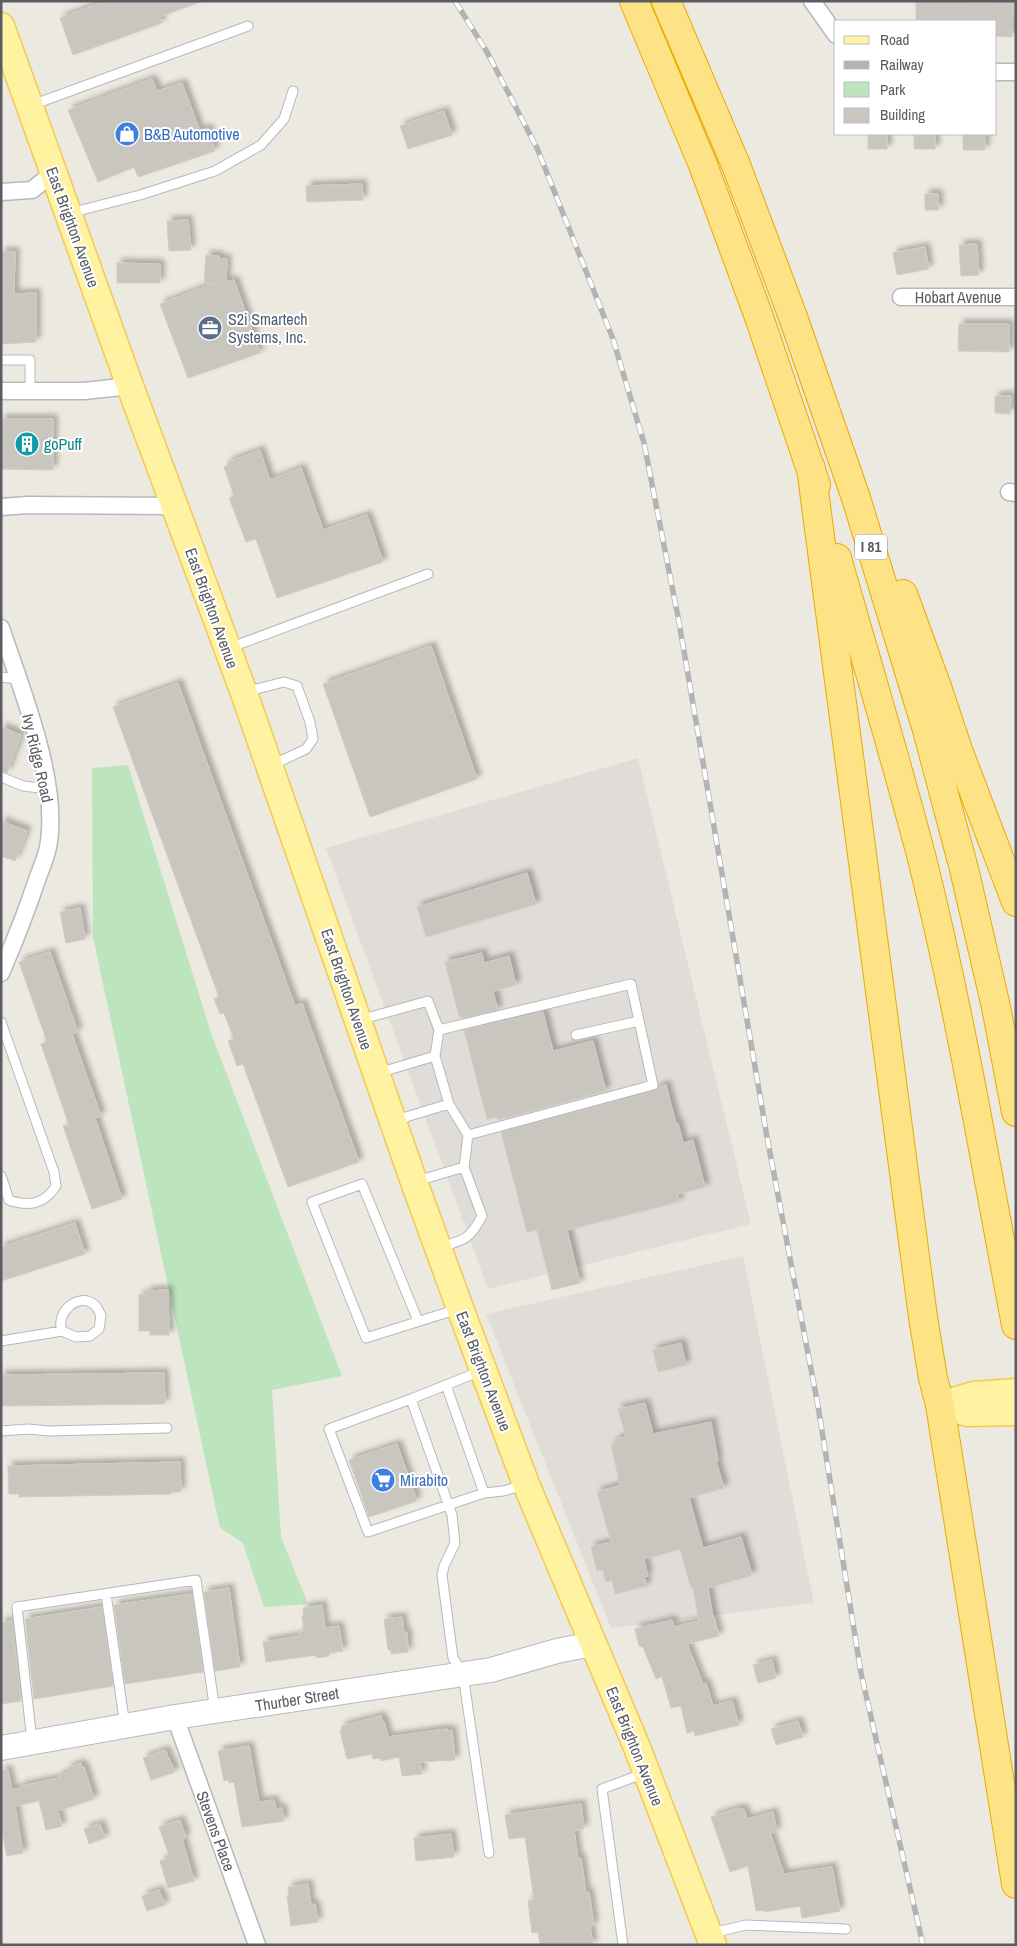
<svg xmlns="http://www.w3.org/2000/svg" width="1017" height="1946" viewBox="0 0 1017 1946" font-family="'Archivo Narrow',sans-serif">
<defs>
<filter id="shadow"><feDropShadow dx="4.5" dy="-4.5" stdDeviation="2.5" flood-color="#0004"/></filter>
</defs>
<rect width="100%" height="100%" fill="#eceae0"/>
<!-- industrial -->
<path fill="#e0ddd8" d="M638,758l113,466 -263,65 -162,-441z
M743,1256l71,347 -203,25 -125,-314z"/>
<!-- green -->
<path fill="#bce4bd" d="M128,765l83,268 131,343 -70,14 9,147 27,67 -44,3 -21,-64 -23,-15 -127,-591 -1,-169z"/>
<!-- building -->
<path fill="#c9c6bf" stroke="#d1ccbf" filter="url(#shadow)" d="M106,1h91v2l-38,14 3,6 -89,32 -13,-37z
M991,1h22l-1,36 -16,-1v-15h-80v-19l75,1z
M152,79l5,12 25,-8 18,48 8,-3 7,23 -77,26 -4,-10 -36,15 -30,-72z
M444,111l8,24 -44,14 -8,-23z
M868,134h19v15h-19z
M914,134h21v15h-21z
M963,134h22v16h-22z
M362,184l1,16 -56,2 -1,-16z
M925,194h13l1,16h-14z
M188,220l3,30 -22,1 -2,-30z
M977,244l2,31 -18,1 -2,-31z
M925,247l4,22 -32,6 -4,-22z
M1,252h14l-1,42 22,-1v49l-35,2z
M206,255l13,1v3h8l-1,23 8,-2 26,73 -72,25 -28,-74 55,-21h-11z
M117,263l43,1v19h-43z
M959,324h50v28l-51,-1z
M995,396h16l-1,18 -15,-1z
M1,419h52v51l-52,-1z
M260,450l10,30 31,-12 22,62 44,-15 16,47 -106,36 -21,-59 -10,3 -17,-44 5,-2 -10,-29 4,-2v-3z
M431,646l46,133 -107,38 -47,-133z
M178,683l117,323 7,-3 57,159 -71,25 -45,-123 -6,2 -9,-25 6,-2 -10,-26 -4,1 -6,-15 5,-2 -106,-290z
M1,727l20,8 -14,38 -6,-2z
M1,821l26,10 -12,30 -14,-5z
M527,873l9,31 -110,33 -9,-30z
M80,908l5,31 -19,4 -6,-31z
M50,952l28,80 -6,2 29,82 -6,2 27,81 -30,10 -29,-83 6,-1 -28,-81 6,-2 -28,-80z
M482,953l2,10 25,-7 7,29 -23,6 5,19 -37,8 -1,-3 -1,1 -14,-54z
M543,1012l10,39 40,-10 13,50 -108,29 -1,-3 -10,2 -23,-89z
M666,1085l10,39 2,-1 5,20 10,-3 12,47 -27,7 1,8 -112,28 13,53 -28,7 -15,-60 -10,2 -26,-100 154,-41 4,-4z
M75,1223l10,31 -84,27v-34z
M168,1290l1,45h-19v-4h-11v-36h8v-4z
M681,1343l5,22 -28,7 -5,-22z
M164,1373l1,31 -164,2v-31z
M645,1403l8,31 58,-12 7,39h-2l8,27 -35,10 14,50 38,-11 11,38 -44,13 5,29h1l5,19 -32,8 16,40 3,-1 7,23 19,-5 7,24 -44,11 -1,-5 -7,2 -6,-27 -10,2 -9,-31 -6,2 -13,-32 -4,-1 -4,-17 37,-9 2,7 25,-6 -6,-34 -2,1 -11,-39 -36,10 4,17 -4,1 3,9 -32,8 -3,-14 -6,2 -3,-12 -6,1 -6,-24 20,-5 -14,-50 23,-7 -9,-41 6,-2 -1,-3 10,-2 -8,-28z
M397,1444l20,57 -48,16 -20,-57z
M180,1462l1,30h-10v2l-152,3v-3h-10l-1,-28z
M229,1588l11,79 -25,4 -11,-79z
M192,1594l11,78 -78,12 -11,-79z
M322,1605l3,23 14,-2 4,25 -14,2v3l-13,2v-3l-50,7 -3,-20 37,-6 -1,-4 5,-1 -2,-15h2l-1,-8z
M102,1607l11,79 -79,13 -9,-80z
M402,1617l2,16 3,-1 1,20 -17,2v-4h-3l-4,-31z
M12,1621l9,80 -20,3v-81z
M772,1660l4,18 -18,5 -5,-18z
M381,1716l1,5h2l4,16 59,-8v2l5,-1 3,30 -35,2 2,12 -20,2 -3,-19 -18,4 -1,-3 -7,1 -1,-5 -25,5 -7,-28 2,-1 -1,-4z
M798,1721l5,16 -27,8 -5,-16z
M249,1746l10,56 15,-2 2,9 6,-1 2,13 -42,6 -8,-45 -5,1 -1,-3 -4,1 -6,-30z
M165,1750l10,22 -24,8 -8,-22z
M81,1763l1,5 2,-1 10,32 -36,12 4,15 -16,4 -7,-29 -24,5 8,47 -16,3 -6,-30v-55l7,-1 4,20 9,-2v-2l38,-8v-3l9,-3 -1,-4z
M581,1804l3,25 -10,1 4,29 3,-1 5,35 3,-1 5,33 -4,1 3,19h-53l-2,-13 -6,1 -4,-32 6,-1 -9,-63 -16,2 -4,-24z
M739,1808l1,2 4,-1 3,10 26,-7 4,19 -7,2 14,41 48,-7 8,44 -38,7 -2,-12 -36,6v-2l-8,1 -8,-45 -18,6 -19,-55z
M180,1820l6,17 -4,2 12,42 -26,7 -8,-27 10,-3 -11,-31z
M100,1824l5,14 -16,6 -5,-15z
M451,1834l3,23 -38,4 -2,-23z
M308,1884l3,21 4,-1 3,18 -27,4 -4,-30h2l-1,-9z
M159,1890l6,15 -18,6 -5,-15z"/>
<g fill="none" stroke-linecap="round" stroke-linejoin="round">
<defs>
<path id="lane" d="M32,105l216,-79
M70,213l70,-18 75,-24 46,-26 23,-26 9,-28
M1,360h29v31
M229,648l199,-74
M1,677l17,2
M245,692l39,-10 13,4 13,36 3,17 -7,10 -34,16
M1,777l22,9 25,3
M359,1020l69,-19 11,29 -4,26
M1,1022l53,150 2,14c-11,18 -28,21 -47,14l-8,-24
M439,1030l192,-46 22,101 -185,50 -19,-31
M576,1035l63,-14
M378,1073l57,-17 14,48 -53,16
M417,1181l47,-14 4,-32
M441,1247c24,-7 29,-8 41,-31l-18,-49
M418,1321l-56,-137 -50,18 54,136 92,-29
M1,1341l61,-10 14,6 14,-1 9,-7 2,-14c-2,-3 -4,-8 -6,-10 -17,-14 -40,8 -33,26
M481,1371l-70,28 41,116 3,28 -11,23 -2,9 11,83 10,16 26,179
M446,1385l38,108
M411,1399l-82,30 39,103 116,-39 19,-2 21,-6
M1,1431l27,-2 21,2 118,-3
M106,1594l19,132
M32,1741l-15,-134 179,-27 19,131
M712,1933l34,-8 100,4
M623,1945l-21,-156 43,-16"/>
<path id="street" d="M812,1l24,34
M996,72h20
M1,192l31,-2 21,-17
M901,297h115
M1,391h83l46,-5
M1009,492l7,1
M1,507l26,-2 147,1
M1,628c20,60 57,150 48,213 -1,12 -7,25 -11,36 -11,33 -23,64 -37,96
M175,1717l82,228"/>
<path id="secondary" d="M1,1748l174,-31 316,-47 66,-19 35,-7"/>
<path id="primary" d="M1,26l129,360 114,307 170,489 46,126 66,176 110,261 77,200
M940,1405l34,-10 42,-3
M948,1407l20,6 48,-1"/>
<path id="highway" d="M634,1l69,164 56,152 57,168
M666,1l70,164 57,152 63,181 71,232 37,139 32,138 20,105
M811,468l112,849 10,61 7,27 76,479
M837,558c28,99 58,198 84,297 39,155 65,313 95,470
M903,594l34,93 21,63 58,152"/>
</defs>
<!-- lane casing -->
<use href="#lane" stroke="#b6b8bd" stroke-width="11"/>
<!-- street casing -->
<use href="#street" stroke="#b6b8bd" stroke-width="19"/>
<!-- secondary casing -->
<use href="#secondary" stroke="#b6b9bf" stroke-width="26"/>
<!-- primary casing -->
<use href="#primary" stroke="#f1c954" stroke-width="29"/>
<!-- highway casing -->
<use href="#highway" stroke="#eca900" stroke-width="30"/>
<!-- lane -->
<use href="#lane" stroke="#fff" stroke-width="9"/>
<!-- street -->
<use href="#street" stroke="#fff" stroke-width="16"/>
<!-- secondary -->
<use href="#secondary" stroke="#fff" stroke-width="24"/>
<!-- primary -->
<use href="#primary" stroke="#fff3a2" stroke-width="26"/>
<!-- highway -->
<use href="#highway" stroke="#fde286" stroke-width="28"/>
<defs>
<path id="rail" d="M455,1l32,51 50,96 76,191 31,104 35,179 88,515 51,269 43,267 62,272"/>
</defs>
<!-- rail casing -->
<use href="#rail" stroke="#b2b3b3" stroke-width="5.5"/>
<!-- rail -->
<use href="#rail" stroke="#fff" stroke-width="4" stroke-dasharray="11" stroke-linecap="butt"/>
</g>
<!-- icons -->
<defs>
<symbol id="shop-disc" viewBox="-11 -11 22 22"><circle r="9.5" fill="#3f7fe0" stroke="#fff"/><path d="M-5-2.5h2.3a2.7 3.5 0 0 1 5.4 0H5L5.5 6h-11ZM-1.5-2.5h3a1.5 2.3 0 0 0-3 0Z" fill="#fff"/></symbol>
<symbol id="office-disc" viewBox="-11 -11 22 22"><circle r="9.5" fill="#5c6f8a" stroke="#fff"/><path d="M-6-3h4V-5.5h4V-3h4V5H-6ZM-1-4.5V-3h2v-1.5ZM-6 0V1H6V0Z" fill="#fff"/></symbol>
<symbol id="building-disc" viewBox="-11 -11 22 22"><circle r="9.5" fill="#0f9aa8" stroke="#fff"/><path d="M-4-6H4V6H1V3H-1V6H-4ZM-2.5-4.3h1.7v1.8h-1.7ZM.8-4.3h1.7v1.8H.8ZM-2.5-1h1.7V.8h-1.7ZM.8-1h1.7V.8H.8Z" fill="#fff"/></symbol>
<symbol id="supermarket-disc" viewBox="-11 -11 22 22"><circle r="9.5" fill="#3f7fe0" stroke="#fff"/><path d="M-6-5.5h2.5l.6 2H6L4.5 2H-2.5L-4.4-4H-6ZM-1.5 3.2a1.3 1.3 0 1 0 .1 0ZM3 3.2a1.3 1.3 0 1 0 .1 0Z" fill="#fff"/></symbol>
</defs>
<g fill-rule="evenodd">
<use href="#shop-disc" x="113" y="120" width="28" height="28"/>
<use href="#office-disc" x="196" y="314" width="28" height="28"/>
<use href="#building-disc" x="13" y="430" width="28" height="28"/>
<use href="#supermarket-disc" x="369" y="1466" width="28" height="28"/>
</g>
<g text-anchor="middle" stroke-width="4" stroke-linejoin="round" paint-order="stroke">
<!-- shield labels -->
<rect fill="#fff" stroke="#8b8d90" stroke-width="1" x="855" y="534.5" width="32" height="25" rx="4"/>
<g font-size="15" font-weight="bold" fill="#595c61">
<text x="871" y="552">I 81</text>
</g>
<!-- shop labels -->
<g font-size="16" fill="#366cbe" stroke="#fff" text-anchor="start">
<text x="144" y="140">B&amp;B Automotive</text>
<text x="400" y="1486">Mirabito</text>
</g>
<!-- street labels -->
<g font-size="16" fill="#595c61" stroke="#fff">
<text transform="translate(73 227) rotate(70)" y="6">East Brighton Avenue</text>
<text x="958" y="303">Hobart Avenue</text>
<text transform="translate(212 608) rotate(70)" y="6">East Brighton Avenue</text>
<text transform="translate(38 758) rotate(77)" y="6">Ivy Ridge Road</text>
<text transform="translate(347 989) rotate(71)" y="6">East Brighton Avenue</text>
<text transform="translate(484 1371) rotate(69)" y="6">East Brighton Avenue</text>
<text transform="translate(297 1699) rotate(-9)" y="6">Thurber Street</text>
<text transform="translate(635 1746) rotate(68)" y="6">East Brighton Avenue</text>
<text transform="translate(216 1831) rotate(70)" y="6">Stevens Place</text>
</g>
<!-- service labels -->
<g font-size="16" fill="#4e5e75" stroke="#fff" text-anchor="start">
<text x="228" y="325">S2i Smartech<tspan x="228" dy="18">Systems, Inc.</tspan></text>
</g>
<!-- culture labels -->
<g font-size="16" fill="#0d838f" stroke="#fff" text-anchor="start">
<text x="44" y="450">goPuff</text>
</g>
</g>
<!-- border -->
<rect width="1017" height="1946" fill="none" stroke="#595c61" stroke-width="5"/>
<!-- legend -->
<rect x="834" y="20" width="162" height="115" fill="#ffffff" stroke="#bdbec0"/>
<rect x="844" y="36" width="25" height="8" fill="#fff3a2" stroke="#bdbec0"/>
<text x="880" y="45" font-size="15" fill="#595c61">Road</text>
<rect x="844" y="61" width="25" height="8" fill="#b2b3b3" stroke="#bdbec0"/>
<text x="880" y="70" font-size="15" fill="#595c61">Railway</text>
<rect x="844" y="82" width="25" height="15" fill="#bce4bd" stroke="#bdbec0"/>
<text x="880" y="95" font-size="15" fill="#595c61">Park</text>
<rect x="844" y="108" width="25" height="15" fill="#c9c6bf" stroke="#bdbec0"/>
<text x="880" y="120" font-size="15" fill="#595c61">Building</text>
</svg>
